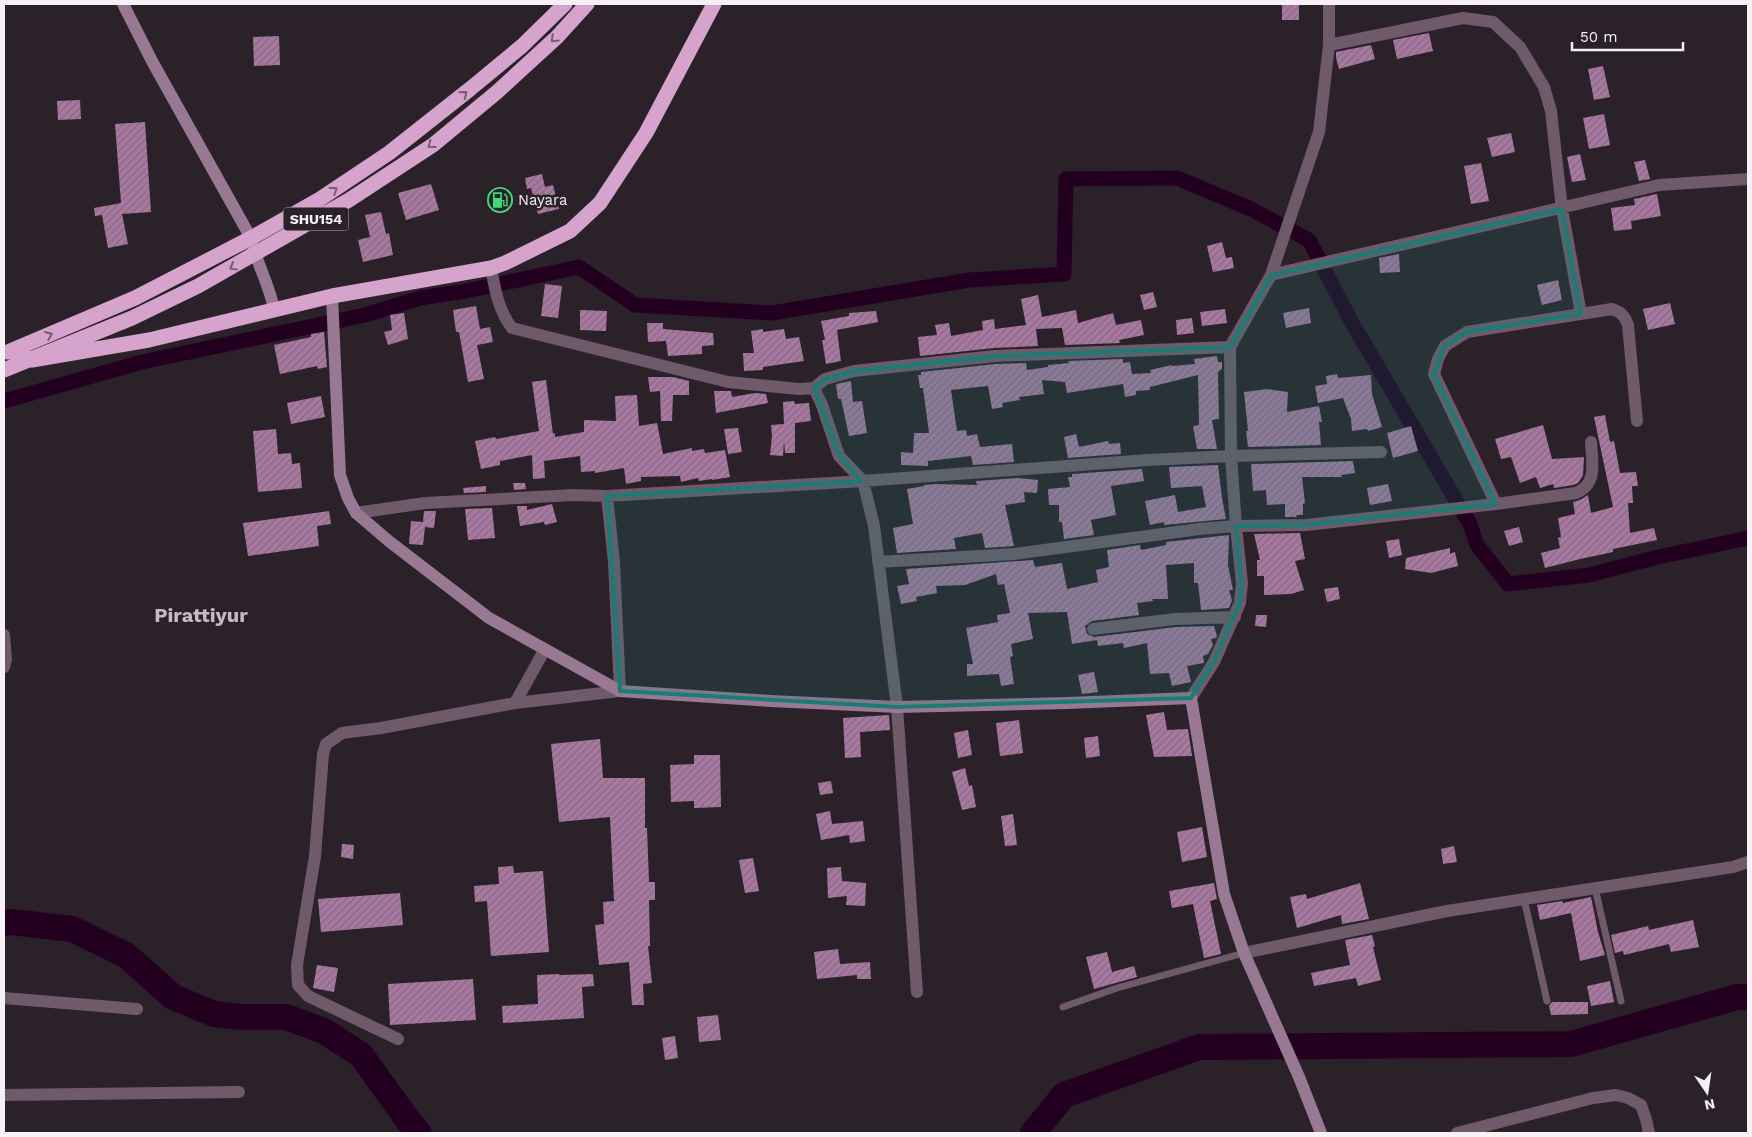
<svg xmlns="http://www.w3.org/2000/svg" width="1752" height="1137" viewBox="0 0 1752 1137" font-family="'Work Sans',sans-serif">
<defs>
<pattern id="building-hatch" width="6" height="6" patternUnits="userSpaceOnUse" patternTransform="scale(1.25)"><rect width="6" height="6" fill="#a879a0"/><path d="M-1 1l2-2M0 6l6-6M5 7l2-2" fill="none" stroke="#876882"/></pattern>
</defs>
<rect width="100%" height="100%" fill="#2b2129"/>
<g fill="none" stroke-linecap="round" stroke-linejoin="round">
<!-- canal -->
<path stroke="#240020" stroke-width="15" d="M4,401l138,-39 223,-47 55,-17 46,-7 113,-24 56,38 137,8 197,-33 95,-6 2,-95 111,-1 74,31 58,31 42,81 119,203 7,21 31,39 81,-9 69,-18 90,-19"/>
<!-- river -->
<path stroke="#240020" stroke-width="26" d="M4,923l7,-1 61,7 54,26 47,42 41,17 27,3h45l38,14 37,24 46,64 12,14
M1033,1133l31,-38 135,-48 372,-3 166,-47h11"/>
</g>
<!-- building -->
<path fill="url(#building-hatch)" d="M1282,4h17v16h-17z
M1429,33l4,18 -36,8 -4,-19z
M279,36l1,29 -26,1 -1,-29z
M1371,45l4,14 -36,10 -3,-11v-6z
M1603,66l7,31 -16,3 -6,-31z
M80,100l1,19 -23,1 -1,-19z
M1604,114l6,31 -21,4 -6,-31z
M145,122l6,90 -29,2 6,30 -20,4 -6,-33 -7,1 -1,-8 27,-5 -6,-79z
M1511,133l4,19 -23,5 -5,-19z
M1580,154l6,26 -14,2 -5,-25z
M1645,160l5,19 -11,2 -5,-19z
M1481,163l8,38 -18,3 -7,-38z
M542,174l3,13 8,-2 6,24 -21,5 -7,-26 -4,1 -2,-11z
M431,184l8,26 -33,10 -8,-27z
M1657,194l4,22 -30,5 1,8 -18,2 -3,-23 24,-3 -1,-6z
M381,212l5,22 3,-1 4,22 -30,7 -5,-22 12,-3 -5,-22z
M1222,242l4,16 6,-1 2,11 -21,4 -6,-26z
M1399,254l1,18 -20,1 -1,-15z
M1558,280l4,20 -20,5 -5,-20z
M545,284l17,2 -4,32 -17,-2z
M1153,292l4,15 -13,3 -4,-15z
M1038,295l4,22 34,-7 2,13 35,-10 3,12 25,-5 3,15 -25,5 1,3 -55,2 -3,-17 -26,1 2,17 -44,2 -74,8 -2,-19 19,-2 -2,-10 14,-2 2,13 32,-6 -1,-9 12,-2 1,10 31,-4 -5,-26z
M1670,303l5,21 -27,6 -5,-21z
M476,306l4,23 10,-2 3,15 -16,3 7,34 -16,3 -9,-50h-3l-3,-22z
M1309,308l2,15 -25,5 -3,-15z
M1225,309l2,14 -25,3 -2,-14z
M580,310l27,1 -1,20 -26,-1z
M876,311l2,11 -41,8 4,31 -15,3 -4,-24h3l-4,-19 28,-5v-3z
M404,313l4,26 -20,6 -4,-13 8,-2 -2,-15z
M1192,318l2,15 -17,2 -1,-15z
M647,323h16v6l50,4 1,12 -12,1v8l-34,2 -2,-15 -18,1z
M763,329v3l21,-3 2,10 13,-2 5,24 -41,6v3l-19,1 -1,-18h11l-3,-22z
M324,332l3,35 -9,2 -1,-3 -37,8 -6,-29 37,-8v-3z
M1217,356l1,6h4v7l-4,3 1,47 -7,1 5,29h-20l-4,-23 6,-1 -1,-50 -48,12v3l-14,1v4l-11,2 -2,-13 -56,9 -2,-11 -23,-2 2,14 -25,3 1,3 -18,3 1,4 -11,2 -4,-23 -37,4 6,41 9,-1 1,6 10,-2 3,13 32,-3 2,18 -41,3 -2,-9 -43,5v5l-27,-1v-13l12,1 1,-20h15l-6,-45h-3l-2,-13h3v-3l75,-8 30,-1 1,7 21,-3v-2l21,-2 -1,-2 55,-2v4l7,-1 2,12 19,-1 -1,-3 22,-5v1l23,-2 -1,-5z
M1337,374l1,4 33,-3 1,19 10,33 -14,4 -1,-2 -15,2 -1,-12 -8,-21 -25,5 -3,-17 12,-2 -1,-8z
M648,377h25l16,4v14h-16l-1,26h-11l-1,-30 -10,1z
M546,380l7,54 2,-1v4l29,-5v-12l32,1 -1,-25 22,-1 2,31 18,-3 6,31 29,-6v3l12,-2 1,4 20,-3 5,27 -18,3v-1l-13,2 -1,-3 -17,4 -1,-6 -39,1v4l-15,3 -2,-16 -29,5v-2l-14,1 -1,-16 -36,5 1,17 -12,1 -1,-24 -32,6v4l-19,4 -6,-28 20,-4 1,2 43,-8 -7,-49z
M851,381l2,21 9,-1 5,32 -18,3 -8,-37h-3l-2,-15z
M1267,389l21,3 -1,20 32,-6 3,16h-3l2,23 -73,2 -2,-16h2l-4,-39z
M714,391h17l1,6 23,-4 11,1 2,9 -52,10z
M321,396l4,21 -34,7 -4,-21z
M794,401l1,3 14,-1 2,18 -16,2v30h-10l-1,-12 -1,15 -13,-1 2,-19 -1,-11 13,-1 -1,-22z
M1605,415l5,27 4,-1 6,32 16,-1 2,14h-6l1,17h-5l2,30 24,-5 3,12 -44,9v3l-33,7 -35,9 -4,-15 19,-5 -2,-10 3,-1 -3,-19 17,-4 -2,-12 7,-2 8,-5 3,18 22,-6 -19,-90z
M1543,425l9,34 32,-2 -1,18 -5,8 -5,2 -19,3 -1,-4 -13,4 -4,-11 -16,6 -9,-26 -10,2 -6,-20z
M1411,426l7,25 -25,7 -6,-25z
M738,428l4,24 -14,2 -4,-25z
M276,429l2,25 13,-1 1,11 8,-1 2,25 -44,4 -5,-61z
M1076,434l3,13 29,-6 1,3 11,-1 1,11 -53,4 -4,-21z
M1353,461l2,12 -14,2 1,2h-40l3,26 -2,1v11h-7l1,2h-12v-13l-18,1 -1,-15 -13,1 -2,-27z
M1218,465l4,33 4,21 -62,6v-3l-14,3 -5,-24 30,-6 3,17 28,-5 -4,-21 -31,2 -2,-21z
M1142,469l2,12 -33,5 5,29 -25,5 3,15 -30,4 -2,-17h-3v-17h-10l-1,-16 22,-2 -2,-10h4v-3z
M1018,478l20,2 -1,13 -13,-1 1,10 -20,3 9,41 -29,2 -3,-15 -28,5 2,11 -59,4 -4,-25 20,-4 -6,-35 17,-3v-1l12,-1 41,1 -1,-4z
M513,483h12l1,6 -12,1z
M1388,484l4,17 -22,4 -3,-17z
M486,486v6l-22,1 -1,-5z
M552,504l5,18 -12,3 -1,-3 -24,4 -3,-20h10v4z
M492,508l3,30 -27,2 -3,-31z
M329,511l2,13 -14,2 2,20 -71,10 -5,-33z
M424,511h12l-2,17 -9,-1 -2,18 -14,-1 2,-23 12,1z
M1519,527l4,15 -14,4 -5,-15z
M1300,533l5,26 -10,2 9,29 -13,4 -27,1v-19h-7v-16h3l-6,-26z
M1229,535l-1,30 5,25h-4l3,10 -3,8 -28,2 -3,-27h-4v-20l-28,2 2,34h-16l1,2 -16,2 2,12 -47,6 -7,5 2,8 7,3 82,-10 38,-1 3,10 -1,2 -5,1 2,6 -5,9 -5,2 1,7 -17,3 4,16 -19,4 -3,-13 -19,1 -3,-31 -23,5 -1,-5 -25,3 -1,-6 -25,4 -5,-32 -39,1 5,26 -22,5 2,12 -3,1 4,27 -13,2 -2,-12 -32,2v-12h6l-7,-36 32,-6 -1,-7 13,-2 -6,-29 -6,1 -2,-11 -31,11 -29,1 1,7 -21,4 1,4 -16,3 -4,-18 12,-2 -3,-15 127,-9 2,7 27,-4 5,26 31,-7 -2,-12 13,-3 -2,-17 33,-5 1,5 25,-5v-3z
M1399,539l3,16 -13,3 -3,-17z
M1450,548v6l5,-2 3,14 -27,7 -26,-4 1,-11z
M1338,587l2,12 -13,3 -3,-13z
M1256,615h11l-1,12 -11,-1z
M1094,672l4,20 -16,2 -4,-19z
M1164,712l3,18 21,-1 4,27 -38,1 -8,-42z
M889,715l1,15 -30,2 1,25 -16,1 -2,-40z
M1019,720l4,33 -23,3 -4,-33z
M968,730l4,25 -14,3 -4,-25z
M1098,736l2,20 -14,2 -2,-20z
M600,739l3,39h42v50h2l2,54h6v18h-6l1,46h-2l4,37 -9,1 1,21h-12l-3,-43 -30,3 -4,-40 9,-1 -1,-22 11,-1 -4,-84 -51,5 -8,-78z
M694,755h26l1,52 -27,1v-7l-23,1 -1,-37 24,-1z
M965,768l4,18 3,-1 4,22 -14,3 -10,-38z
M831,781l2,12 -13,2 -2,-12z
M830,811l2,13 31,-3 2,20 -15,2 -1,-8 -28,5 -5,-26z
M1013,814l4,31 -12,1 -4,-30z
M1202,827l5,30 -25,5 -5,-30z
M342,844l12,1 -1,14 -12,-2z
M1454,846l3,16 -14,2 -2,-15z
M753,858l6,33 -14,2 -6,-33z
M513,866l1,7 29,-2 6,81 -58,4 -4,-55 -12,1 -1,-16 25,-2 -1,-17z
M841,867l1,14 24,2 -1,23 -19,-1 1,-9 -19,2 -1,-30z
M1214,883l3,16 -7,2 11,53 -17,4 -11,-54 -21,4 -3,-17z
M1360,883l9,36 -27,5 -1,-9 -44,13 -7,-31 16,-3 1,5z
M400,893l3,32 -82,7 -3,-33z
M1591,897l7,35 7,23 -25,6 -9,-48 -31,7 -3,-15 25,-4 1,2z
M1693,920l6,27 -28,5 -2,-8 -45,11 -1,-4 -8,2 -4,-18 37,-9 1,4z
M1372,935l3,11 -2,1 8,33 -23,6 -2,-8 -42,8 -3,-13 39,-8 -5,-25z
M838,949l2,15 30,-2 1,17h-14v-4l-40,4 -3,-27z
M1107,952l5,20 22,-6 3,11 -43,12 -8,-32z
M317,965l21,3 -4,24 -21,-4z
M559,974v1l34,-1 1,12 -12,1 2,31 -81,5 -1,-17 36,-2 -1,-29z
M473,979l3,41 -86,5 -2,-41z
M1610,981l4,21 -23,4 -4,-20z
M1552,1002h36v12l-37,1 -2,-9z
M718,1015l3,25 -22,2 -2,-25z
M675,1036l3,22 -13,2 -3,-22z"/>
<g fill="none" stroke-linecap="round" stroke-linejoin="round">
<!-- lane -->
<path stroke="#6e5a6a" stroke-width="7" d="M1595,888l26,113
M1524,899l23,102
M1063,1007l54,-19 127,-35"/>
<!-- street -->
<path stroke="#6e5a6a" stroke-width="12" d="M1329,45l134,-27 30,4 27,25 24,40 7,24 11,98 19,105
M491,268c4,21 7,42 21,60l216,54 71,7 15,-1 8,17 17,51 24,25 11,45 23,181 20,285
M1271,275l388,-90 89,-6
M814,388l11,-9 29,-8 141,-15 235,-9
M1496,504l-62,-130 4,-15 7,-13 22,-14 145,-23c9,3 13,7 16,16l9,96
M356,513l69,-10 148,-8 34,1 256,-15 285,-21 83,-4 150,-4
M878,562l136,-8 185,-25 37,-3 70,-1 190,-21 80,-11c22,-9 16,-31 15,-51
M1093,629l82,-10 60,-2
M4,635l2,24 -2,8
M1191,698l23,-36 26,-59 2,-20 -6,-57 -5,-70 -1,-109 41,-72 48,-143 10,-87v-41
M515,703l30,-54
M1244,953l203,-42 286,-44 15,-5
M4,998l133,11
M398,1039l-90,-43 -10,-11 -1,-20 18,-109 8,-102 3,-10 16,-11 39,-5 134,-25 105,-12 -6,-129 -7,-66
M4,1095l235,-3
M1457,1133l136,-35 23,-3 12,3 13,7 5,14 3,14"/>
<!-- secondary -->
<path stroke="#987892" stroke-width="12" d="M123,4l30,59 98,175c5,25 19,47 23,72
M332,296l8,179 8,23 8,15 34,29 99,76 131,73 151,10 126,6 170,-4 124,-5 33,196 20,59 55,124 22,56"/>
<!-- highway -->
<path stroke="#d5a3cc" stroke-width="15" d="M12,351l20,9 117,-20 183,-44 159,-28 14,-5 65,-32 30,-28 46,-70 68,-129
M8,352l127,-54 116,-60 69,-39 69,-46 81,-64 52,-43 43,-42
M4,370l128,-52 66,-32 151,-86 84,-55 64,-53 60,-55 30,-33"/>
</g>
<!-- one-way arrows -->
<defs><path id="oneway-chevron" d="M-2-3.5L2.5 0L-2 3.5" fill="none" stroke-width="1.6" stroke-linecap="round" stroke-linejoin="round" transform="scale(1.25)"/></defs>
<g stroke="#775c72">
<use href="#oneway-chevron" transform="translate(554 39) rotate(136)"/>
<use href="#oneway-chevron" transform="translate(464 94) rotate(-39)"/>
<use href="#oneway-chevron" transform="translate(431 145) rotate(144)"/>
<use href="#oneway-chevron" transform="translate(334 190) rotate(-33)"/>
<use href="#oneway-chevron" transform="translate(233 267) rotate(151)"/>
<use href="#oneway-chevron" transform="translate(49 335) rotate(-23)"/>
</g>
<!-- marked area -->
<path fill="#1b7c75" fill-opacity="0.2" stroke="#1b7c75" stroke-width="4" stroke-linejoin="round" d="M1562,209l19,105 -114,18 -22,14 -11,28 62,130 -190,21 -70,1 6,57 -2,20 -26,59 -23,36 -294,9 -277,-16 -13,-195 254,-15 -22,-25 -25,-68 11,-9 29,-8 141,-15 235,-9 41,-72z"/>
<!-- icons -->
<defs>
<symbol id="fuel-ring" viewBox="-11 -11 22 22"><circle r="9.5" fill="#2b2129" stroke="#40d77d" stroke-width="1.5"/><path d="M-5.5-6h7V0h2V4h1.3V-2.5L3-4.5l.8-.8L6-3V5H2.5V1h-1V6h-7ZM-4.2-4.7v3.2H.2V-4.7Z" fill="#40d77d"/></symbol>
</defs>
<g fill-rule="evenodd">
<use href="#fuel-ring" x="486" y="186" width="28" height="28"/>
</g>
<g text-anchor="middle" stroke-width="5" stroke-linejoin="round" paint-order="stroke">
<!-- shield labels -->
<rect fill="#2b2129" stroke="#bab2b8" stroke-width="1" x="283.5" y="207.5" width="65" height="23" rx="4"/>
<g font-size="14" font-weight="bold" fill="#f7f0f5">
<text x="316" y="224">SHU154</text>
</g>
<!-- poi labels -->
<g font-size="15" fill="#f7f0f5" stroke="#2b2129" text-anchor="start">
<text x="518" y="205">Nayara</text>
</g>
<!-- district labels -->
<g font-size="20" font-weight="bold" fill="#c7b9c4" stroke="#2b2129">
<text x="201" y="622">Pirattiyur</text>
</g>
</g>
<!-- border -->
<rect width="1752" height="1137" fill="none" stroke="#f7f0f5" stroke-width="10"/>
<!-- north arrow -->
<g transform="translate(1707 1092) rotate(167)" stroke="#2b2129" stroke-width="4" paint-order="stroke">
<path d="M0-4L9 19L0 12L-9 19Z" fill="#f7f0f5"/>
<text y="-8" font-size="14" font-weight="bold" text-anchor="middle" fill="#f7f0f5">N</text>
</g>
<!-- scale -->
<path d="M1572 42v8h111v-8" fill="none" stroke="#f7f0f5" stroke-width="2.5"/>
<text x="1580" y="42" font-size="15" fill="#f7f0f5" stroke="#2b2129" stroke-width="4" paint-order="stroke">50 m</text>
</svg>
